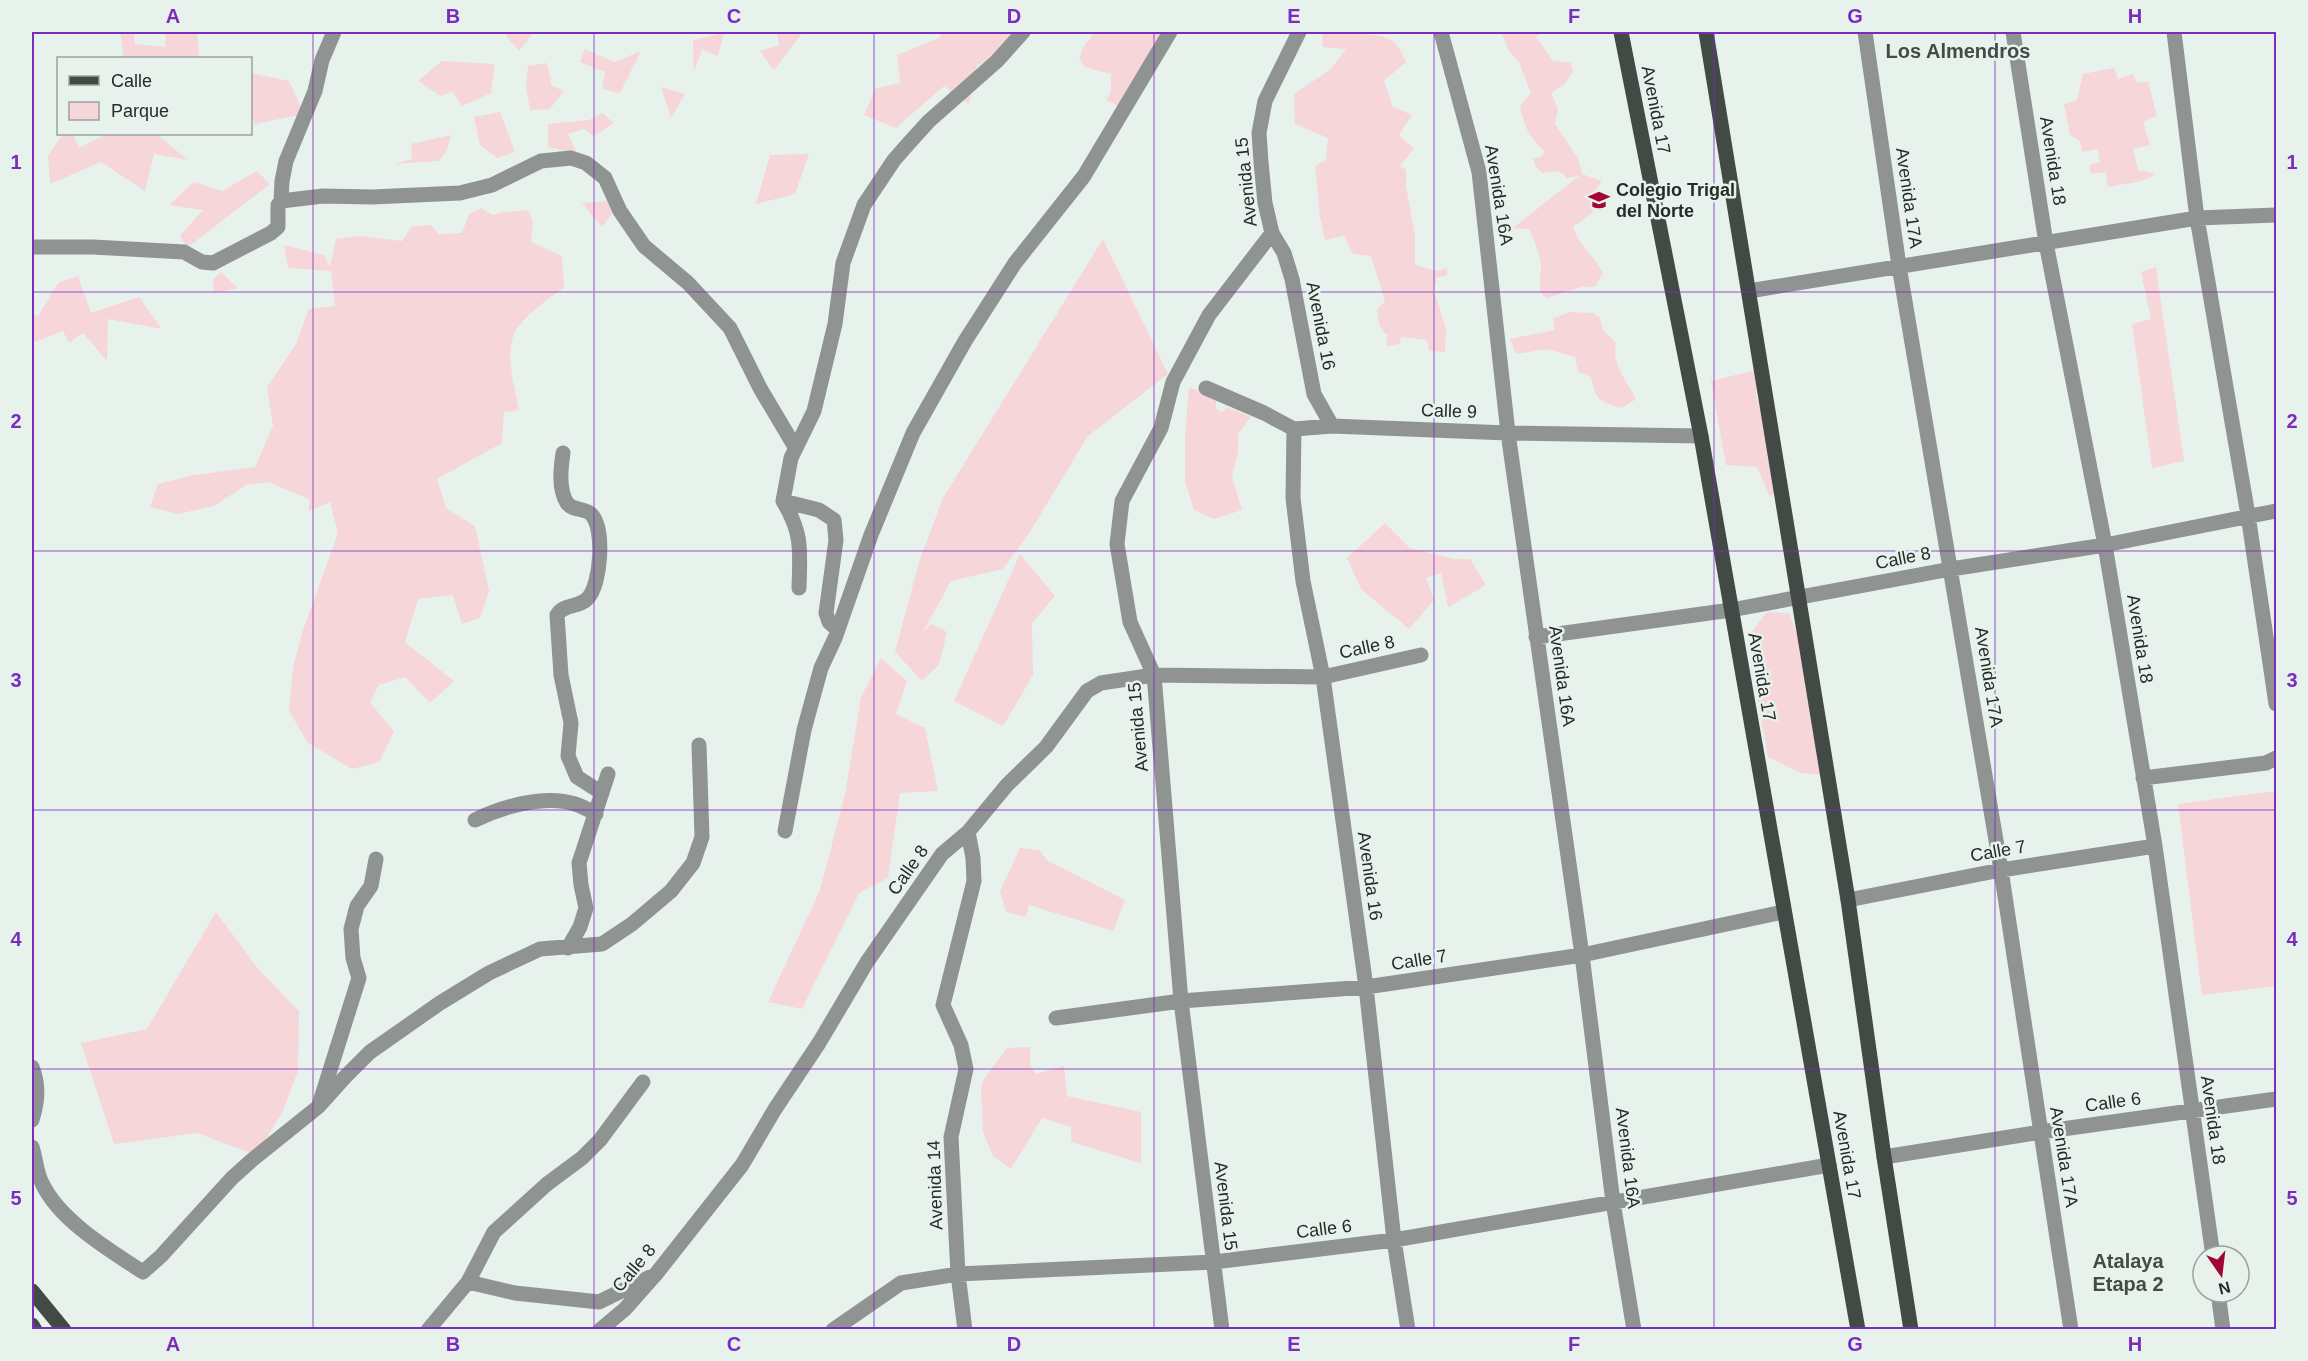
<svg xmlns="http://www.w3.org/2000/svg" width="2308" height="1361" viewBox="0 0 2308 1361" font-family="Arial,sans-serif">
<rect width="100%" height="100%" fill="#e8f2ec"/>
<!-- green -->
<path fill="#f6d6d8" d="M120,32h14l1,12 30,3 1,-15h31l2,26h-75z
M503,32h31l-15,19z
M777,32h26l-29,38 -14,-19 19,-6z
M939,32h76l-2,14 -36,20 -8,38 -25,-18 -48,42 -32,-13 12,-27 24,-5 -3,-28 44,-18z
M1095,32h70l-45,75 -14,-7 5,-8v-18l-27,-7 -5,-9 5,-12z
M1322,32h38l-1,2c27,2 36,1 47,28l-22,19 9,26 19,8 -13,20 15,14 -14,17 6,4v16l9,50v29l21,6 11,-3v7l-11,3v7l-3,2 13,42 -1,23 -16,-1 -2,-11 -26,-3 -1,7 -14,2 2,-11c-10,-5 -9,-15 -11,-25l8,-9 -14,-45 -18,-2 -9,-18 -19,4 -5,-23 -5,-51 11,-6 2,-22 -33,-14 -1,-30 37,-25 15,-20 -23,-2z
M1501,32h41l-6,5 17,24 18,2 2,8 -8,13 -14,9 7,16 -3,15 23,34 4,16 20,7c-9,11 -13,18 -9,32l-20,14c7,19 20,28 30,46l-8,14h-14l-34,11 -6,-4c-3,-11 0,-18 0,-28 -1,-13 -7,-26 -12,-37l-16,-1 67,-53 -13,3c-8,-9 -14,-7 -25,-5l-7,-8 -2,-6 9,-3 3,-5c-16,-13 -21,-25 -25,-45l11,-13 -12,-31 -10,-11z
M724,33l-6,23 -16,-7 -8,23 -1,-32z
M585,49l29,13 27,-11 -21,42 -18,-4 3,-17 -25,-10z
M442,61l53,3 -4,29 -29,13 -10,-15 -11,5 -23,-15z
M547,63l5,23 12,5 -14,18 -20,1 -4,-25 2,-19z
M2114,68l4,11 15,-5 4,9 11,-2 9,35 -14,6 7,23 -17,4 5,21 18,4 -14,7 -34,6 -2,-15 -15,2 -2,-9 11,-3 -2,-13 -16,3 -2,-11 -10,-6 -6,-31 13,-4 6,-26z
M251,73l38,8 15,33 -49,10 -4,-9z
M661,87l24,7 -14,24z
M500,112l15,40 -18,6 -17,-13 -6,-28z
M602,113l12,10 -20,13 -10,-7 -16,5 9,19 -29,-6v-23l41,-4z
M63,134h10l6,14 28,-14h49l32,26 -34,-6 -9,37 -44,-29 -51,22 -2,-28z
M451,135l-4,15 -8,11 -45,3 18,-5 -1,-15z
M809,154l-14,40 -39,10 14,-49z
M257,171l13,13 -83,64 -7,-12 23,-26 -34,-5 25,-23 28,9z
M623,200l-21,27 -20,-24z
M481,208l12,7c13,-5 22,-3 35,-5l5,11 -2,21 31,14 2,32c-16,11 -49,33 -52,53 -5,20 3,49 7,69l-15,2 -2,31 -65,36 9,29 29,18 14,65 -9,27 -18,6 -9,-29 -35,4 -13,43 49,39 -24,22 -25,-26 -26,8 -9,17 24,30 -15,30 -27,7 -44,-26 -19,-32 4,-43 9,-35 36,-100 -8,-31 -21,9v-12l-41,-17 -22,3 -32,21 -36,8 -28,-7 8,-23 36,-9 61,-8 18,-41 -6,-39 29,-43 13,-35 26,-3 -4,-35 -43,-3 -4,-23 40,10 6,12 6,-28 23,-3 43,5 9,-14 20,-2 8,9 23,-1 7,-19z
M1103,239l65,135 -80,62 -60,99 -25,34 -52,12 -28,51 8,-8 16,8 -8,33 -17,16 -27,-29 24,-90 24,-64z
M2156,267l28,194 -32,7 -20,-144 19,-5 -10,-47z
M221,272l17,16 -24,5 -1,-13z
M78,276l13,37 48,-16 23,32 -54,-10 -1,42 -24,-28 -14,10 -6,-12 -31,12v-29l6,2 20,-33z
M1570,312l23,1 7,5 3,12 13,12c-5,22 10,38 20,57l-14,9c-22,-6 -27,-8 -31,-31l-13,-5 -3,-15 -28,-8 -31,5 -6,-15 45,-9 -2,-12z
M1756,370v24l24,95 -10,8 -13,-30 -31,-2 -15,-84z
M1189,387l27,12v10l6,3 5,-5 24,10 -13,17v18l-6,25 10,33 -28,9 -20,-9 -9,-29v-43z
M1385,523l25,25 44,11h16l16,26 -38,22 -7,-34 -15,5 8,22 -25,29 -48,-40 -14,-31z
M1020,554l35,42 -23,27 1,52 -30,51 -49,-25z
M1767,612l22,1 10,26 21,136 -19,-2 -33,-16 -13,-72 -4,-52z
M881,658l26,23 -11,33 29,14 13,63 -38,2 -12,85 -29,15 -57,116 -34,-7 52,-112 25,-96 16,-97z
M2276,791v195l-74,9 -24,-191z
M1020,848l19,2 9,11 77,39 -12,31 -84,-26 -3,12 -20,-5 -6,-21z
M216,912l43,58 40,41 -1,60 -16,42 -26,42 -59,-22 -83,11 -33,-101 66,-14z
M1030,1047v18l6,9 28,-8 3,30 74,16v51l-70,-21v-15l-29,-9 -31,51 -18,-13 -10,-24 -2,-41 1,-9 25,-34z"/>
<g fill="none" stroke-linecap="round" stroke-linejoin="round">
<!-- minor -->
<path stroke="#8f9391" stroke-width="15" d="M1299,32l-34,69 -6,32 2,29 4,41 7,30 12,20 8,26 22,115 18,32
M1441,32l38,140 29,261 74,522 31,247 21,128
M1865,32l34,234 102,604 70,460
M2013,32l33,211 59,302 50,301 58,410
M2174,32l23,186 51,297 28,189
M281,201l42,-5 49,1 88,-4 32,-8 49,-24 30,-3 15,5 19,15 15,33 24,35 44,37 42,45 30,60 35,59
M32,247h61l91,5 18,10 11,1 58,-30 7,-6v-22l3,-4 1,-20 4,-20 29,-70 7,-31 12,-28
M1749,291l448,-73 79,-3
M1206,388l58,25 30,16 38,-3 176,7 193,3
M1294,429l-1,69 10,83 20,96 43,310 28,253 14,90
M563,453c-2,14 -5,36 4,50 6,8 18,5 24,11 14,14 10,70 -3,84 -8,10 -24,5 -31,17l4,60 10,48 -3,33 9,21 25,16
M783,501l36,9 15,10 2,20 -10,73 3,9 8,7
M799,588c1,-37 4,-54 -16,-87l8,-43 23,-47 21,-87 8,-61 21,-58 30,-45 15,-17 20,-22 68,-60 26,-29
M1536,637l195,-27 220,-41 154,-24 171,-34
M2143,778l123,-15 10,-5
M475,820c27,-13 69,-26 100,-16 7,2 14,6 21,10
M785,831l19,-101 17,-62 14,-30 36,-103 42,-102 52,-92 50,-78 69,-87 86,-144
M1848,900l153,-30 154,-24
M568,948l12,-21 6,-19 -5,-23 -2,-22 29,-89
M1056,1018l125,-17 185,-14 216,-32 201,-43
M32,1067c7,18 6,34 0,53
M320,1102l39,-124 -6,-20 -2,-29 6,-23 14,-20 5,-27
M32,1147c4,11 4,25 10,36 17,37 67,67 101,89l18,-16 71,-78 20,-18 66,-53 27,-30 25,-25 70,-49 49,-30 51,-24 62,-5 30,-20 39,-33 22,-28 9,-26 -3,-92
M1884,1157l157,-25 235,-33
M468,1282l47,11 84,9 51,-25
M2218,1292l5,38
M428,1330l40,-48 26,-50 53,-48 35,-26 18,-18 43,-58
M600,1330l25,-21 31,-35 86,-109 33,-56 44,-66 48,-81 75,-108 26,-22 39,-47 39,-38 41,-56 14,-8 53,-8 169,2 98,-22
M833,1330l68,-47 57,-9 256,-12 180,-22 435,-75
M965,1330l-7,-56 -7,-137 15,-68 -5,-24 -18,-40 31,-124 -1,-23 -5,-26
M1222,1330l-41,-329 -27,-326 -24,-53 -13,-78 5,-43 39,-73 12,-46 36,-67 63,-82"/>
<!-- major -->
<path stroke="#434a46" stroke-width="15" d="M1621,32l80,404 157,894
M1706,32l142,868 36,257 27,173
M32,1291l32,39
M32,1325l3,5"/>
</g>
<!-- grid -->
<path fill="none" stroke="#7b2cbf" stroke-width="1.5" stroke-opacity="0.55" d="M313,32v1298M594,32v1298M874,32v1298M1154,32v1298M1434,32v1298M1714,32v1298M1995,32v1298M32,292h2244M32,551h2244M32,810h2244M32,1069h2244"/>
<!-- icons -->
<defs>
<symbol id="school-bare" viewBox="-9 -9 18 18"><path d="M0-5L7-2L0 1L-7-2ZM-4 1L0 2.5L4 1V4Q0 6-4 4Z" fill="#a30537" stroke="#e8f2ec" stroke-width="2.5" paint-order="stroke"/></symbol>
</defs>
<g fill-rule="evenodd">
<use href="#school-bare" x="1584" y="185" width="30" height="30"/>
</g>
<g text-anchor="middle" stroke-width="5" stroke-linejoin="round" paint-order="stroke">
<!-- street labels -->
<g font-size="18" fill="#272a28" stroke="#e8f2ec">
<text transform="translate(1656 110) rotate(79)" y="6">Avenida 17</text>
<text transform="translate(2053 161) rotate(81)" y="6">Avenida 18</text>
<text transform="translate(1246 182) rotate(-96)" y="6">Avenida 15</text>
<text transform="translate(1499 195) rotate(81)" y="6">Avenida 16A</text>
<text transform="translate(1909 198) rotate(82)" y="6">Avenida 17A</text>
<text transform="translate(1321 326) rotate(79)" y="6">Avenida 16</text>
<text transform="translate(1449 411) rotate(2)" y="6">Calle 9</text>
<text transform="translate(1903 558) rotate(-11)" y="6">Calle 8</text>
<text transform="translate(2140 639) rotate(81)" y="6">Avenida 18</text>
<text transform="translate(1367 647) rotate(-12)" y="6">Calle 8</text>
<text transform="translate(1562 676) rotate(82)" y="6">Avenida 16A</text>
<text transform="translate(1762 677) rotate(80)" y="6">Avenida 17</text>
<text transform="translate(1989 677) rotate(81)" y="6">Avenida 17A</text>
<text transform="translate(1138 727) rotate(-95)" y="6">Avenida 15</text>
<text transform="translate(1998 851) rotate(-10)" y="6">Calle 7</text>
<text transform="translate(908 870) rotate(-55)" y="6">Calle 8</text>
<text transform="translate(1370 876) rotate(82)" y="6">Avenida 16</text>
<text transform="translate(1419 960) rotate(-9)" y="6">Calle 7</text>
<text transform="translate(2113 1102) rotate(-8)" y="6">Calle 6</text>
<text transform="translate(2213 1120) rotate(82)" y="6">Avenida 18</text>
<text transform="translate(1847 1155) rotate(80)" y="6">Avenida 17</text>
<text transform="translate(2064 1157) rotate(81)" y="6">Avenida 17A</text>
<text transform="translate(1628 1158) rotate(83)" y="6">Avenida 16A</text>
<text transform="translate(935 1185) rotate(-92)" y="6">Avenida 14</text>
<text transform="translate(1226 1206) rotate(83)" y="6">Avenida 15</text>
<text transform="translate(1324 1229) rotate(-7)" y="6">Calle 6</text>
<text transform="translate(634 1268) rotate(-50)" y="6">Calle 8</text>
</g>
<!-- poi labels -->
<g font-size="18" font-weight="bold" fill="#272a28" stroke="#e8f2ec" text-anchor="start">
<text x="1616" y="196">Colegio Trigal<tspan x="1616" dy="21">del Norte</tspan></text>
</g>
<!-- neighbourhood labels -->
<g font-size="20" font-weight="bold" fill="#424b46" stroke="#e8f2ec">
<text x="1958" y="58">Los Almendros</text>
<text x="2128" y="1268">Atalaya<tspan x="2128" dy="23">Etapa 2</tspan></text>
</g>
</g>
<!-- border -->
<rect width="2308" height="1361" fill="none" stroke="#e8f2ec" stroke-width="66"/>
<!-- legend -->
<rect x="57" y="57" width="195" height="78" fill="#e8f2ec" stroke="#9ba29e" stroke-width="1.5"/>
<rect x="69" y="76" width="30" height="9" fill="#434a46" stroke="#9ba29e" stroke-width="1.5"/>
<text x="111" y="87" font-size="18" fill="#272a28">Calle</text>
<rect x="69" y="102" width="30" height="18" fill="#f6d6d8" stroke="#9ba29e" stroke-width="1.5"/>
<text x="111" y="117" font-size="18" fill="#272a28">Parque</text>
<!-- north arrow -->
<g transform="translate(2221 1274) rotate(166)"><circle r="28" fill="#e8f2ec" stroke="#9ba29e" stroke-width="1.5"/>
<path d="M0-4.5L10 22L0 15L-10 22Z" fill="#a30537"/>
<text y="-9" font-size="16" font-weight="bold" text-anchor="middle" fill="#272a28">N</text>
</g>
<rect x="33" y="33" width="2242" height="1295" fill="none" stroke="#7b2cbf" stroke-width="2"/>
<g font-size="20" text-anchor="middle" font-weight="bold" fill="#7b2cbf">
<text x="173" y="23">A</text>
<text x="453" y="23">B</text>
<text x="734" y="23">C</text>
<text x="1014" y="23">D</text>
<text x="1294" y="23">E</text>
<text x="1574" y="23">F</text>
<text x="1855" y="23">G</text>
<text x="2135" y="23">H</text>
<text x="16" y="169">1</text>
<text x="2292" y="169">1</text>
<text x="16" y="428">2</text>
<text x="2292" y="428">2</text>
<text x="16" y="687">3</text>
<text x="2292" y="687">3</text>
<text x="16" y="946">4</text>
<text x="2292" y="946">4</text>
<text x="16" y="1205">5</text>
<text x="2292" y="1205">5</text>
<text x="173" y="1351">A</text>
<text x="453" y="1351">B</text>
<text x="734" y="1351">C</text>
<text x="1014" y="1351">D</text>
<text x="1294" y="1351">E</text>
<text x="1574" y="1351">F</text>
<text x="1855" y="1351">G</text>
<text x="2135" y="1351">H</text>
</g>
</svg>
